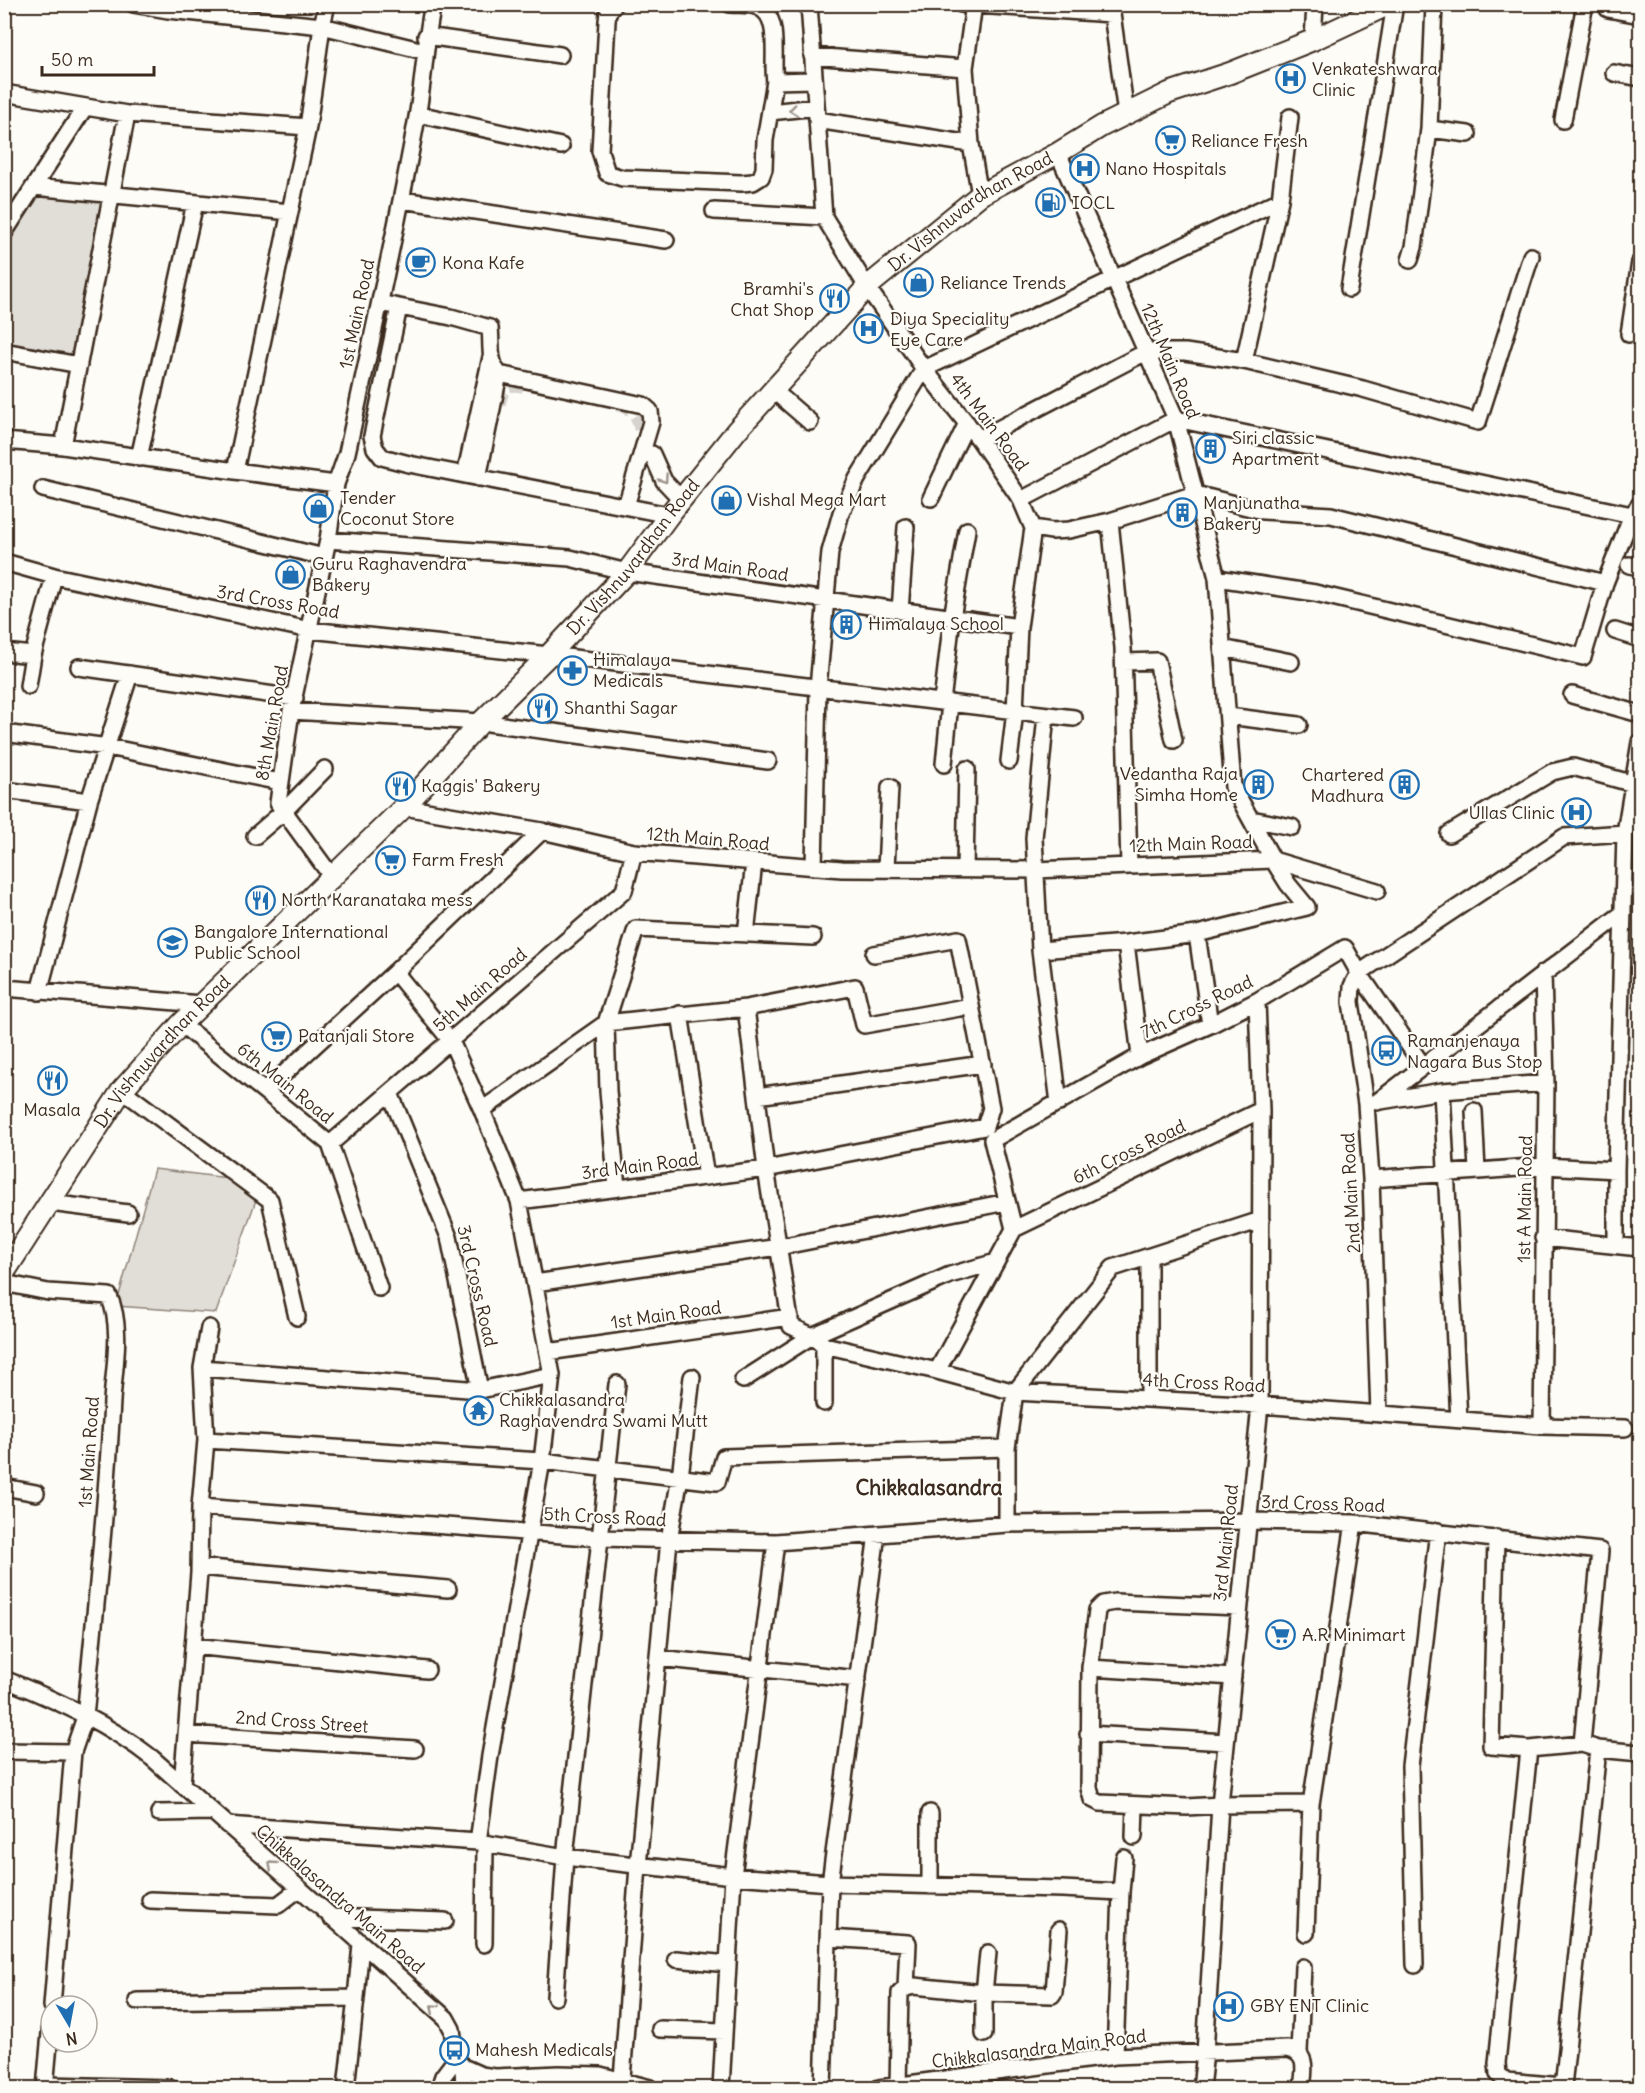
<svg xmlns="http://www.w3.org/2000/svg" width="1645" height="2093" viewBox="0 0 1645 2093" font-family="Delius,sans-serif">
<rect width="100%" height="100%" fill="#fdfcf7"/>
<filter id="ink" filterUnits="userSpaceOnUse"><feTurbulence type="fractalNoise" baseFrequency=".0167" numOctaves="2"/><feDisplacementMap in="SourceGraphic" scale="12" xChannelSelector="R" yChannelSelector="G"/><feConvolveMatrix kernelMatrix="1 2 1 2 8 2 1 2 1" color-interpolation-filters="sRGB"/></filter>
<g filter="url(#ink)">
<!-- green -->
<path fill="#e1ded7" stroke="#8e847a" stroke-width="1.5" d="M38,193l67,7 -35,167 -65,-11 -1,-109z
M154,1169l82,10 20,21 -40,113 -100,-7z"/>
<g fill="none" stroke-linecap="round" stroke-linejoin="round">
<!-- minor-tunnel -->
<path stroke="#d6d2cc" stroke-width="15" stroke-dasharray="15 8" stroke-linecap="butt" d="M617,404c27,5 20,22 30,42
M498,405c5,-23 11,-23 33,-18"/>
<defs>
<path id="minor" d="M133,4l35,6 154,16 102,25
M615,4l-7,8 -1,9 -7,130 7,22 15,5 119,5 12,-1 8,-5 3,-8 1,-29 10,-59c-4,-21 7,-65 -17,-74 -8,-4 -19,-2 -28,-3
M809,4l15,213 43,70 57,82 55,70 42,61 12,28 -14,99 -4,84 -6,50
M961,4l151,10 14,100
M974,4l-9,64 6,76 9,51
M1434,4l-5,125 39,5
M1608,9l32,6
M426,36l134,19
M1313,40l2,-36
M812,56l153,12
M1614,73l26,5
M775,81l39,-1
M4,93l123,21 181,13 -73,344
M770,112l46,-5
M418,114l143,32
M817,120l154,24
M1563,120l22,-116
M308,127l14,-101 5,-22
M34,187l256,25
M402,200l264,40
M714,211l110,6
M4,233l81,-126
M1410,260l4,-13 15,-118
M1349,289l46,-285
M389,305l62,12 39,11c2,16 -2,32 9,46l144,31 7,6 1,11 -25,84
M399,307l-27,129 3,12 7,9 27,7 260,51
M1629,334l11,-72
M4,351l75,14
M1244,361l36,-161 10,-83
M773,390l37,32
M979,439l167,-87h39l59,9 119,28 115,33 53,-166
M4,441l59,5 172,25 101,13
M63,446l64,-332
M652,454l12,27 17,18
M139,458l56,-255
M465,475l26,-118
M478,478l21,-104
M43,489l281,68
M931,498l36,-75
M1021,500l155,-81 456,96
M1110,521l13,127 6,218
M1033,528l19,3 17,-1 41,-9 85,-27 68,17 68,4 274,68
M328,540l242,18 57,14 392,55
M4,562l50,14 256,54 239,25 525,63
M1629,565l11,2
M1217,578l98,15 268,64 22,-74 27,-68 8,-11
M900,611l6,-84
M1615,631l25,8
M1222,648l69,14
M4,652l29,3 21,-79
M1124,662l33,-1 17,79
M79,667l216,31
M28,686l5,-31
M1572,695l68,19
M942,702l10,-84 15,-88
M291,711l190,11 287,39
M1046,715l-12,123 6,112 19,153
M1228,716l71,9
M4,733l104,14 172,35
M944,764l6,-61
M4,790l85,11
M404,807l138,24 92,21 208,17 193,1 238,-10 -40,-73 -16,-209 -41,-159 -118,-266
M1251,819l41,8
M1449,834l103,-62 21,-5 61,17
M255,836l29,-25 41,-42
M814,867l4,-179 12,-136 11,-39 16,-34 67,-110 356,-169
M886,869l4,-82
M965,869l2,-100
M332,877l-54,-74 13,-92 37,-171 8,-56 11,-31c24,-112 50,-223 70,-336 7,-37 8,-75 16,-113
M746,934l8,-72
M1197,934l13,91
M1126,943l14,113
M1040,950l86,-7 71,-9 110,-27 -19,-23 -15,-24 104,31
M395,972l56,69 31,69 37,91 33,174 -10,86 -52,295 -12,86 87,15 168,19 97,7 232,6 59,3 -6,164
M4,988l197,16
M39,992l50,-191 41,-127
M746,1008l20,161 25,157 21,10 12,9 113,26 78,21 245,13 282,21 83,2
M680,1014l26,163
M181,1024l149,120 49,144
M122,1090l148,110 27,117
M265,1091l130,-119 147,-141
M1442,1091l17,329
M390,1093l59,144 31,153
M757,1096l226,-32
M1381,1101l61,-10 104,-8
M1377,1102l246,-189
M482,1110l124,-87 140,-15 109,-21 9,38 107,-19
M1474,1111l3,60
M330,1144l294,-253 10,-39
M1371,1179l174,-13 71,4
M617,1188l-9,-97 -2,-68 30,-94 177,8
M519,1201l247,-32 219,-42 6,-19 -33,-169 -84,15
M50,1203l78,10
M1014,1229l247,-119
M1543,1238l97,10
M1616,1245v-75l9,-337 15,-91
M4,1283l44,9 61,4c14,31 5,72 3,105 -5,105 -17,210 -27,316l-12,35 -21,254
M535,1283l244,-36 228,-45
M548,1352l242,-35
M202,1368l7,-40
M937,1371l77,-142 -22,-89 148,-84 70,-31 47,-24 88,-53 14,25 64,93
M743,1380l69,-44 138,-61 46,-13
M1149,1399v-142
M824,1403v-58
M1379,1414l-8,-235 -5,-75 -15,-102 1,-16 7,-13 205,-136 61,-4
M1542,1426l4,-343 -3,-110
M206,1440l336,21 175,21 7,-25 283,-9
M4,1487l32,6
M200,1507l400,31 176,4 231,-18 240,-3 107,2 246,28 -18,193
M1007,1524v-76l8,-56 98,-124 148,-48
M1496,1538l-5,208 38,3 53,-5 16,5 42,4
M199,1567l249,22
M1239,1607l-124,-5 -12,2 -6,6 -7,58 -1,120 3,11 8,4 87,4 33,-2 91,-1 43,-281
M193,1646l234,24
M658,1658l200,21
M1090,1668l143,9
M4,1679c52,21 105,45 148,79l294,260 6,11 4,30 7,8 18,8 14,2 63,-3 42,1 50,13
M186,1734l229,15
M1088,1734l138,8
M1529,1749l-32,314 1,11 8,7 57,5
M4,1751l69,1
M182,1785l17,-212 1,-66 6,-67 -4,-72 278,22 72,-15
M159,1813l53,-1
M227,1825l251,17
M1134,1837l1,-32
M930,1886v-73
M1121,1892l3,-34
M150,1900l128,5 21,-16
M330,1917l115,4
M1306,1933l5,-129
M828,1938l80,5 -2,45 -6,5 -2,92
M484,1944l1,-100
M676,1959l52,5
M1415,1965l-5,-199 28,-235
M906,1988l8,-2 70,7 68,2 2,-3 5,-62
M555,1997l10,-140 52,-473
M137,2001l219,-3 5,-54
M660,2029l64,2
M984,2034v-41l4,-40
M1299,2052l4,-85
M463,2067l1,21
M622,2079l16,-213 31,-326 11,-63 12,-100
M46,2085l125,3
M45,2088l6,-66
M346,2088l10,-90
M439,2088l4,-12 13,-17
M721,2088l12,-212 43,-334
M823,2088l7,-205 47,-349
M879,2088l236,-32 172,-7c22,4 17,22 15,39
M1201,2088l4,-35 15,-248 40,-400 1,-295 -4,-109
M1563,2088l35,-339"/>
<g id="major">
<path id="s1" d="M4,1273l118,-183 59,-66 223,-217 77,-85 68,-67 78,-83 42,-57 68,-85 130,-143 113,-92 78,-42 44,-27 67,-33 61,-20 83,-33 77,-36"/>
</g>
</defs>
<!-- minor casing -->
<use href="#minor" stroke="#3b2a1e" stroke-width="20"/>
<!-- major casing -->
<use href="#major" stroke="#3b2a1e" stroke-width="24"/>
<!-- minor -->
<use href="#minor" stroke="#fdfcf7" stroke-width="15"/>
<!-- major -->
<use href="#major" stroke="#fdfcf7" stroke-width="20"/>
</g>
<!-- one-way arrows -->
<defs><path id="oneway-chevron" d="M-2-3.5L2.5 0L-2 3.5" fill="none" stroke-width="1.6" stroke-linecap="round" stroke-linejoin="round" transform="scale(1.5)"/></defs>
<g stroke="#9c938a">
<use href="#oneway-chevron" transform="translate(793 110) rotate(173)"/>
<use href="#oneway-chevron" transform="translate(664 479) rotate(56)"/>
<use href="#oneway-chevron" transform="translate(272 1865) rotate(-139)"/>
<use href="#oneway-chevron" transform="translate(434 2008) rotate(-139)"/>
</g>
</g>
<!-- icons -->
<defs>
<symbol id="hospital-ring" viewBox="-11 -11 22 22"><circle r="9.5" fill="#fdfcf7" stroke="#1f6fb2" stroke-width="1.5"/><path d="M-5-5h3v3.5h4V-5h3V5h-3V1.5h-4V5h-3Z" fill="#1f6fb2"/></symbol>
<symbol id="supermarket-ring" viewBox="-11 -11 22 22"><circle r="9.5" fill="#fdfcf7" stroke="#1f6fb2" stroke-width="1.5"/><path d="M-6-5.5h2.5l.6 2H6L4.5 2H-2.5L-4.4-4H-6ZM-1.5 3.2a1.3 1.3 0 1 0 .1 0ZM3 3.2a1.3 1.3 0 1 0 .1 0Z" fill="#1f6fb2"/></symbol>
<symbol id="fuel-ring" viewBox="-11 -11 22 22"><circle r="9.5" fill="#fdfcf7" stroke="#1f6fb2" stroke-width="1.5"/><path d="M-5.5-6h7V0h2V4h1.3V-2.5L3-4.5l.8-.8L6-3V5H2.5V1h-1V6h-7ZM-4.2-4.7v3.2H.2V-4.7Z" fill="#1f6fb2"/></symbol>
<symbol id="cafe-ring" viewBox="-11 -11 22 22"><circle r="9.5" fill="#fdfcf7" stroke="#1f6fb2" stroke-width="1.5"/><path d="M-5.5-4.5H6V0H3Q3 3.5 0 3.5H-2.5Q-5.5 3.5-5.5 0ZM3-3.2v2h1.7v-2ZM-6 4.5H4V6H-6Z" fill="#1f6fb2"/></symbol>
<symbol id="shop-ring" viewBox="-11 -11 22 22"><circle r="9.5" fill="#fdfcf7" stroke="#1f6fb2" stroke-width="1.5"/><path d="M-5-2.5h2.3a2.7 3.5 0 0 1 5.4 0H5L5.5 6h-11ZM-1.5-2.5h3a1.5 2.3 0 0 0-3 0Z" fill="#1f6fb2"/></symbol>
<symbol id="restaurant-ring" viewBox="-11 -11 22 22"><circle r="9.5" fill="#fdfcf7" stroke="#1f6fb2" stroke-width="1.5"/><path d="M-5-6h1v4h1v-4h1v4h1v-4h1v5L-1.5 .5V6h-2V.5L-5-1ZM5-6V6H3V1.5H1.5Q1.5-4 5-6Z" fill="#1f6fb2"/></symbol>
<symbol id="building-ring" viewBox="-11 -11 22 22"><circle r="9.5" fill="#fdfcf7" stroke="#1f6fb2" stroke-width="1.5"/><path d="M-4-6H4V6H1V3H-1V6H-4ZM-2.5-4.3h1.7v1.8h-1.7ZM.8-4.3h1.7v1.8H.8ZM-2.5-1h1.7V.8h-1.7ZM.8-1h1.7V.8H.8Z" fill="#1f6fb2"/></symbol>
<symbol id="pharmacy-ring" viewBox="-11 -11 22 22"><circle r="9.5" fill="#fdfcf7" stroke="#1f6fb2" stroke-width="1.5"/><path d="M-2-6h4v4h4v4h-4v4h-4v-4h-4v-4h4Z" fill="#1f6fb2"/></symbol>
<symbol id="school-ring" viewBox="-11 -11 22 22"><circle r="9.5" fill="#fdfcf7" stroke="#1f6fb2" stroke-width="1.5"/><path d="M0-5L7-2L0 1L-7-2ZM-4 1L0 2.5L4 1V4Q0 6-4 4Z" fill="#1f6fb2"/></symbol>
<symbol id="bus-ring" viewBox="-11 -11 22 22"><circle r="9.5" fill="#fdfcf7" stroke="#1f6fb2" stroke-width="1.5"/><path d="M-5-6H5V4H4V6H2V4H-2V6H-4V4H-5ZM-3.5-4V0h7V-4ZM-3.5 1.2v1.5H-2V1.2ZM2 1.2v1.5H3.5V1.2Z" fill="#1f6fb2"/></symbol>
<symbol id="temple-ring" viewBox="-11 -11 22 22"><circle r="9.5" fill="#fdfcf7" stroke="#1f6fb2" stroke-width="1.5"/><path d="M0-6L5-2H3V0L6.5 2.5H4V6H1.5V3h-3V6H-4V2.5H-6.5L-3 0V-2H-5Z" fill="#1f6fb2"/></symbol>
</defs>
<g fill-rule="evenodd">
<use href="#hospital-ring" x="1274" y="62" width="33" height="33"/>
<use href="#supermarket-ring" x="1154" y="124" width="33" height="33"/>
<use href="#hospital-ring" x="1068" y="152" width="33" height="33"/>
<use href="#fuel-ring" x="1034" y="186" width="33" height="33"/>
<use href="#cafe-ring" x="404" y="246" width="33" height="33"/>
<use href="#shop-ring" x="902" y="266" width="33" height="33"/>
<use href="#restaurant-ring" x="818" y="282" width="33" height="33"/>
<use href="#hospital-ring" x="852" y="312" width="33" height="33"/>
<use href="#building-ring" x="1194" y="432" width="33" height="33"/>
<use href="#shop-ring" x="710" y="484" width="33" height="33"/>
<use href="#shop-ring" x="302" y="492" width="33" height="33"/>
<use href="#building-ring" x="1166" y="496" width="33" height="33"/>
<use href="#shop-ring" x="274" y="558" width="33" height="33"/>
<use href="#building-ring" x="830" y="608" width="33" height="33"/>
<use href="#pharmacy-ring" x="556" y="654" width="33" height="33"/>
<use href="#restaurant-ring" x="526" y="692" width="33" height="33"/>
<use href="#building-ring" x="1242" y="768" width="33" height="33"/>
<use href="#building-ring" x="1388" y="768" width="33" height="33"/>
<use href="#restaurant-ring" x="384" y="770" width="33" height="33"/>
<use href="#hospital-ring" x="1560" y="796" width="33" height="33"/>
<use href="#supermarket-ring" x="374" y="844" width="33" height="33"/>
<use href="#restaurant-ring" x="244" y="884" width="33" height="33"/>
<use href="#school-ring" x="156" y="926" width="33" height="33"/>
<use href="#supermarket-ring" x="260" y="1020" width="33" height="33"/>
<use href="#bus-ring" x="1370" y="1034" width="33" height="33"/>
<use href="#restaurant-ring" x="36" y="1064" width="33" height="33"/>
<use href="#temple-ring" x="462" y="1394" width="33" height="33"/>
<use href="#supermarket-ring" x="1264" y="1618" width="33" height="33"/>
<use href="#hospital-ring" x="1212" y="1990" width="33" height="33"/>
<use href="#bus-ring" x="438" y="2034" width="33" height="33"/>
</g>
<g text-anchor="middle" stroke-width="4.5" stroke-linejoin="round" paint-order="stroke">
<!-- poi labels -->
<g font-size="18" fill="#3b2a1e" stroke="#fdfcf7" text-anchor="start">
<text x="1312" y="75">Venkateshwara<tspan x="1312" dy="21">Clinic</tspan></text>
<text x="1191" y="147">Reliance Fresh</text>
<text x="1105" y="175">Nano Hospitals</text>
<text x="1072" y="209">IOCL</text>
<text x="442" y="269">Kona Kafe</text>
<text x="940" y="289">Reliance Trends</text>
<text x="814" y="295" text-anchor="end">Bramhi's<tspan x="814" dy="21">Chat Shop</tspan></text>
<text x="890" y="325">Diya Speciality<tspan x="890" dy="21">Eye Care</tspan></text>
<text x="1232" y="444">Siri classic<tspan x="1232" dy="21">Apartment</tspan></text>
<text x="340" y="504">Tender<tspan x="340" dy="21">Coconut Store</tspan></text>
<text x="747" y="506">Vishal Mega Mart</text>
<text x="1203" y="509">Manjunatha<tspan x="1203" dy="21">Bakery</tspan></text>
<text x="312" y="570">Guru Raghavendra<tspan x="312" dy="21">Bakery</tspan></text>
<text x="868" y="630">Himalaya School</text>
<text x="593" y="666">Himalaya<tspan x="593" dy="21">Medicals</tspan></text>
<text x="564" y="714">Shanthi Sagar</text>
<text x="1238" y="780" text-anchor="end">Vedantha Raja<tspan x="1238" dy="21">Simha Home</tspan></text>
<text x="1384" y="781" text-anchor="end">Chartered<tspan x="1384" dy="21">Madhura</tspan></text>
<text x="421" y="792">Kaggis' Bakery</text>
<text x="1555" y="819" text-anchor="end">Ullas Clinic</text>
<text x="412" y="866">Farm Fresh</text>
<text x="281" y="906">North Karanataka mess</text>
<text x="194" y="938">Bangalore International<tspan x="194" dy="21">Public School</tspan></text>
<text x="298" y="1042">Patanjali Store</text>
<text x="1407" y="1047">Ramanjenaya<tspan x="1407" dy="21">Nagara Bus Stop</tspan></text>
<text x="52" y="1116" text-anchor="middle">Masala</text>
<text x="499" y="1406">Chikkalasandra<tspan x="499" dy="21">Raghavendra Swami Mutt</tspan></text>
<text x="1302" y="1641">A.R Minimart</text>
<text x="1250" y="2012">GBY ENT Clinic</text>
<text x="475" y="2056">Mahesh Medicals</text>
</g>
<!-- street labels -->
<g font-size="18" fill="#3b2a1e" stroke="#fdfcf7">
<text dy="6" stroke="none"><textPath href="#s1" startOffset="1443">Dr. Vishnuvardhan Road</textPath></text>
<text transform="translate(357 314) rotate(-78)" y="6">1st Main Road</text>
<text transform="translate(1170 361) rotate(67)" y="6">12th Main Road</text>
<text transform="translate(989 422) rotate(53)" y="6">4th Main Road</text>
<text dy="6" stroke="none"><textPath href="#s1" startOffset="957">Dr. Vishnuvardhan Road</textPath></text>
<text transform="translate(730 567) rotate(8)" y="6">3rd Main Road</text>
<text transform="translate(278 602) rotate(10)" y="6">3rd Cross Road</text>
<text transform="translate(272 723) rotate(-80)" y="6">8th Main Road</text>
<text transform="translate(708 839) rotate(5)" y="6">12th Main Road</text>
<text transform="translate(1191 844) rotate(-2)" y="6">12th Main Road</text>
<text transform="translate(480 990) rotate(-41)" y="6">5th Main Road</text>
<text transform="translate(1197 1007) rotate(-26)" y="6">7th Cross Road</text>
<text dy="6" stroke="none"><textPath href="#s1" startOffset="273">Dr. Vishnuvardhan Road</textPath></text>
<text transform="translate(285 1083) rotate(39)" y="6">6th Main Road</text>
<text transform="translate(1129 1152) rotate(-26)" y="6">6th Cross Road</text>
<text transform="translate(640 1166) rotate(-7)" y="6">3rd Main Road</text>
<text transform="translate(1351 1193) rotate(-93)" y="6">2nd Main Road</text>
<text transform="translate(1525 1199) rotate(-89)" y="6">1st A Main Road</text>
<text transform="translate(477 1286) rotate(77)" y="6">3rd Cross Road</text>
<text transform="translate(666 1315) rotate(-8)" y="6">1st Main Road</text>
<text transform="translate(1204 1383) rotate(3)" y="6">4th Cross Road</text>
<text transform="translate(89 1452) rotate(-86)" y="6">1st Main Road</text>
<text transform="translate(1323 1504) rotate(2)" y="6">3rd Cross Road</text>
<text transform="translate(605 1517) rotate(3)" y="6">5th Cross Road</text>
<text transform="translate(1226 1543) rotate(-84)" y="6">3rd Main Road</text>
<text transform="translate(302 1722) rotate(4)" y="6">2nd Cross Street</text>
<text transform="translate(340 1899) rotate(41)" y="6">Chikkalasandra Main Road</text>
<text transform="translate(1039 2049) rotate(-7)" y="6">Chikkalasandra Main Road</text>
</g>
<!-- quarter labels -->
<g font-size="21" font-weight="bold" fill="#3b2a1e" stroke="#fdfcf7">
<text x="929" y="1495">Chikkalasandra</text>
</g>
</g>
<!-- margin -->
<rect width="1645" height="2093" fill="none" stroke="#fdfcf7" stroke-width="24"/>
<rect x="12" y="12" width="1621" height="2069" fill="none" stroke="#3b2a1e" stroke-width="2" filter="url(#ink)"/>
<!-- north arrow -->
<g transform="translate(69 2024) rotate(170)"><circle r="28" fill="#fdfcf7" stroke="#afa8a0" stroke-width="1.5"/>
<path d="M0-4.5L10 22L0 15L-10 22Z" fill="#1f6fb2"/>
<text y="-9" font-size="16" font-weight="bold" text-anchor="middle" fill="#3b2a1e">N</text>
</g>
<!-- scale -->
<path d="M42 66v9h112v-9" fill="none" stroke="#3b2a1e" stroke-width="3"/>
<text x="51" y="66" font-size="18" fill="#3b2a1e" stroke="#fdfcf7" stroke-width="4.5" paint-order="stroke">50 m</text>
</svg>
